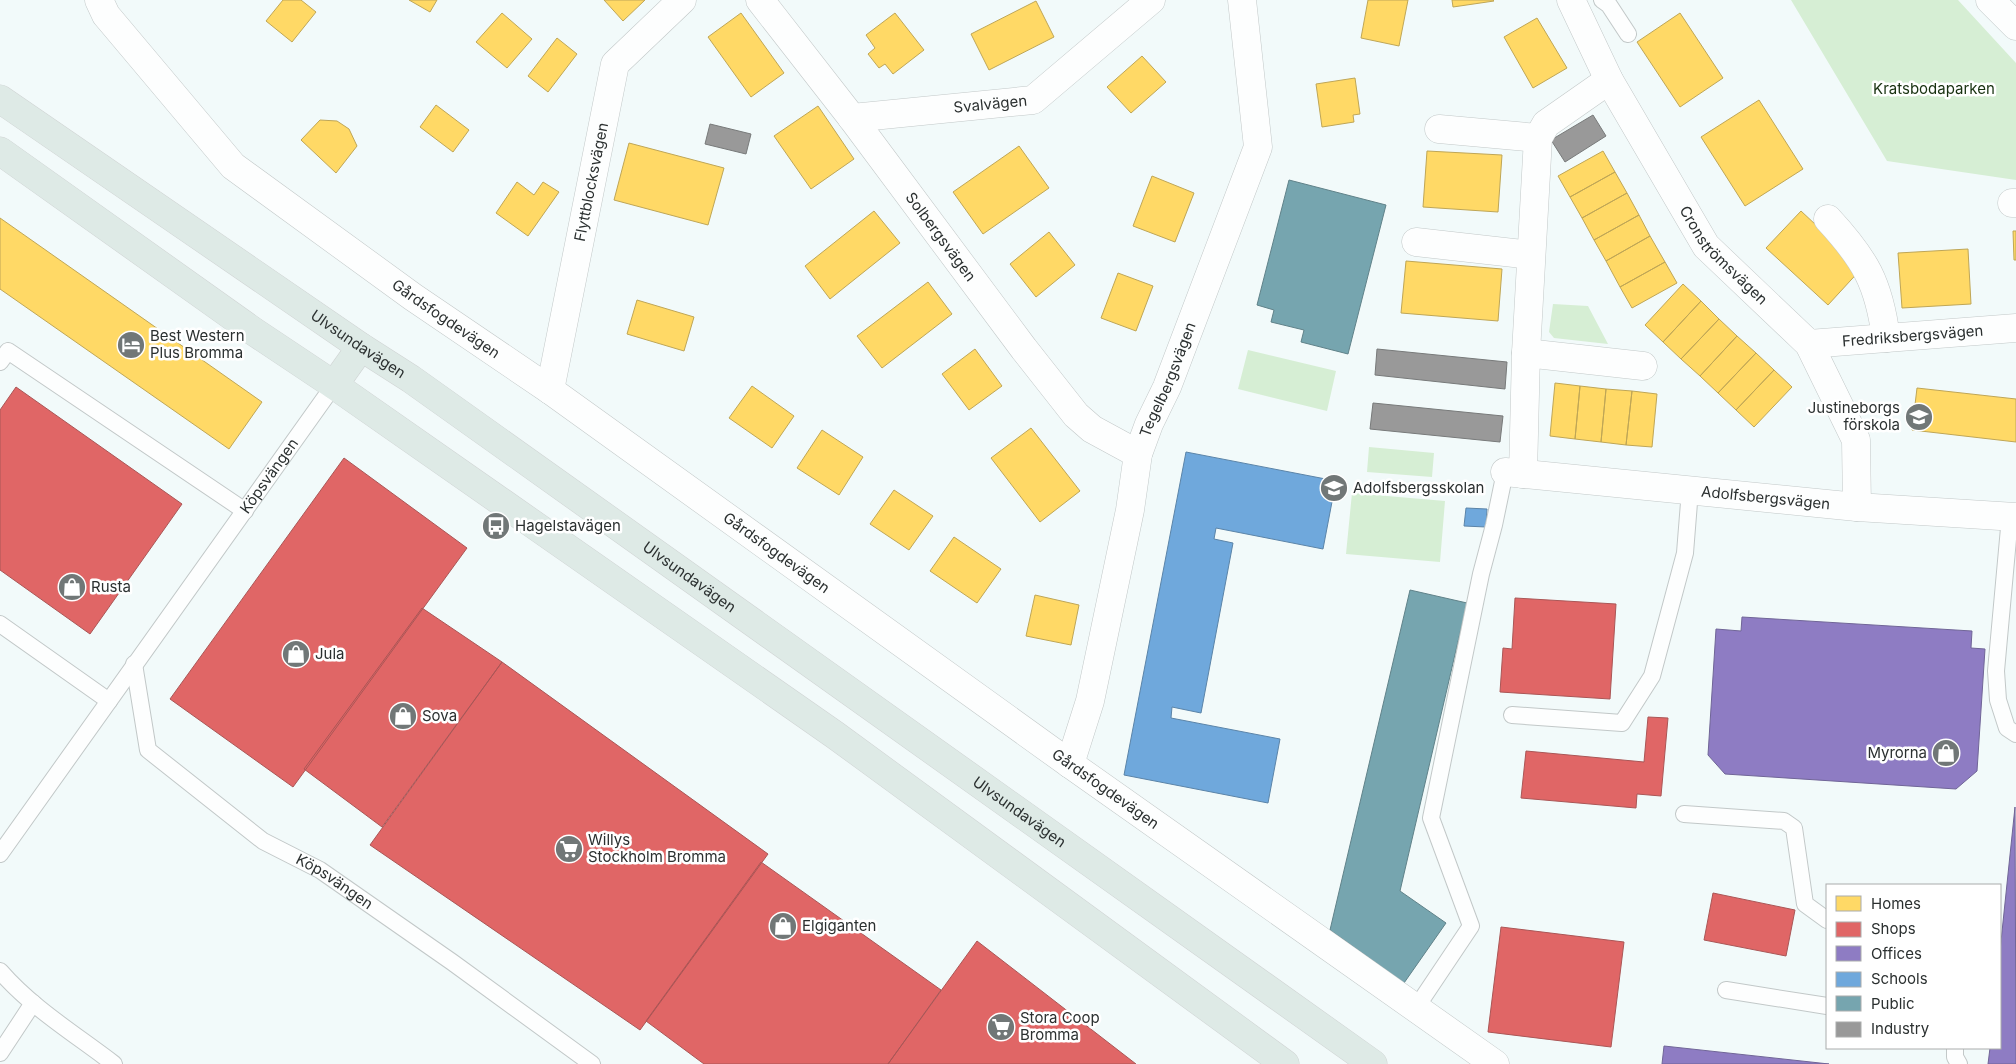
<svg xmlns="http://www.w3.org/2000/svg" width="2016" height="1064" viewBox="0 0 2016 1064" font-family="Inter,sans-serif">
<rect width="100%" height="100%" fill="#f2fafa"/>
<!-- green -->
<path fill="#d6eed4" d="M1791,0h167l58,63v117l-129,-19z
M1553,304l35,2 20,38 -54,-6 -5,-6z
M1248,350l88,21 -9,40 -89,-22z
M1369,447l65,6 -2,24 -65,-5z
M1352,493l93,8 -5,61 -94,-8z"/>
<!-- homes -->
<path fill="#ffd966" stroke="#bfa656" d="M283,0h18l15,12 -24,30 -26,-21z
M409,0h28l-7,12z
M604,0h41l-22,21z
M1368,0h40l-9,46 -38,-8z
M1452,0h41l1,1 -41,6z
M1036,1l18,36 -65,33 -18,-36z
M502,13l30,26 -25,29 -31,-26z
M741,13l43,60 -33,24 -43,-60z
M895,13l29,37 -31,24 -8,-10 -6,4 -11,-14 7,-6 -9,-13z
M1680,13l43,65 -43,29 -43,-65z
M1537,18l30,50 -34,20 -29,-51z
M557,38l20,16 -29,38 -20,-16z
M1142,56l24,26 -35,31 -24,-26z
M1355,78l5,36 -7,1 1,7 -32,5 -6,-43z
M1759,100l44,69 -58,37 -44,-69z
M436,105l33,25 -16,22 -33,-25z
M818,106l36,53 -43,30 -37,-53z
M320,120l17,1 12,8 8,17 -21,27 -35,-33z
M629,143l95,25 -16,57 -94,-25z
M1019,146l30,42 -66,46 -30,-42z
M1427,151l75,4 -4,57 -75,-5z
M1603,151l12,21 -45,25 -12,-21z
M1615,172l12,21 -45,25 -12,-21z
M1152,176l42,17 -19,49 -42,-16z
M517,182l17,13 9,-13 16,10 -31,44 -32,-23z
M1627,193l12,22 -45,25 -12,-22z
M874,211l26,32 -70,56 -25,-33z
M1801,211l61,57 -34,37 -62,-57z
M1639,215l11,21 -44,25 -12,-21z
M0,218l262,184 -33,47 -229,-160z
M2013,231h3v29h-2z
M1049,232l26,33 -39,32 -26,-33z
M1650,236l15,26 -45,25 -14,-26z
M1968,249l3,55 -69,4 -4,-55z
M1406,261l96,8 -4,52 -97,-8z
M1665,262l12,21 -45,25 -12,-21z
M1118,273l35,13 -17,45 -35,-13z
M928,282l24,32 -70,54 -25,-32z
M1683,284l18,17 -38,41 -18,-17z
M637,300l57,17 -10,34 -57,-17z
M1701,301l18,18 -38,40 -18,-17z
M1719,319l18,17 -37,40 -19,-17z
M1737,336l19,17 -38,40 -18,-17z
M975,349l27,37 -33,24 -27,-36z
M1756,353l18,17 -38,40 -18,-17z
M1774,370l18,17 -38,40 -18,-17z
M1555,383l25,3 -5,53 -25,-3z
M752,386l42,30 -22,32 -43,-30z
M1580,386l26,3 -5,53 -26,-3z
M1917,388l99,11v43l-104,-12z
M1606,389l26,2 -6,54 -25,-3z
M1632,391l25,3 -5,53 -26,-2z
M1031,428l49,63 -40,31 -49,-64z
M822,430l41,27 -24,38 -42,-27z
M894,490l39,26 -24,34 -39,-26z
M954,537l47,32 -24,34 -47,-32z
M1035,595l44,10 -8,40 -45,-9z"/>
<!-- shops -->
<path fill="#e06666" stroke="#aa5656" d="M16,387l166,117 -92,130 -90,-64v-160z
M344,458l123,90 -174,239 -123,-88z
M1515,598l101,6 -6,95 -110,-7 3,-44 9,1z
M422,608l80,54 -120,165 -78,-58z
M502,662l266,192 -128,176 -270,-185z
M1648,717l20,1 -7,78 -24,-2 -1,14 -115,-10 5,-47 118,11z
M761,862l180,128 -53,74h-184l-58,-43z
M1713,893l82,17 -9,46 -82,-16z
M1501,927l123,15 -13,105 -123,-15z
M977,941l159,123h-248z"/>
<!-- offices -->
<path fill="#8e7cc3" stroke="#706597" d="M1742,617l230,14 -1,17 14,1 -8,122 -21,18 -231,-15 -17,-19 8,-126 25,2z
M2015,807l1,257h-28l2,-16h10v-97z
M1664,1046l165,18h-167z"/>
<!-- schools -->
<path fill="#6fa8dc" stroke="#5b84a8" d="M1186,452l150,29 -13,68 -107,-21 -2,11 19,4 -32,170 -29,-6 -1,11 109,21 -12,64 -144,-28z
M1466,508l21,1 -1,18 -22,-1z"/>
<!-- public -->
<path fill="#76a5af" stroke="#608289" d="M1289,180l97,25 -38,149 -47,-12 3,-12 -33,-8 3,-12 -17,-5z
M1410,590l57,13 -67,288 46,32 -42,60 -74,-53z"/>
<!-- industry -->
<path fill="#999" stroke="#787a7a" d="M1593,115l13,21 -41,26 -14,-22z
M710,124l41,10 -5,20 -41,-10z
M1377,349l130,13 -2,27 -130,-14z
M1373,403l130,13 -3,26 -130,-13z"/>
<g fill="none" stroke-linecap="round" stroke-linejoin="round">
<defs>
<g id="lane">
<path d="M1602,0l7,5 19,29"/>
<path d="M0,362l8,-11 237,160"/>
<path d="M2010,517l-14,154 2,29 9,28 9,6"/>
<path d="M0,624l109,77"/>
<path id="s1" d="M134,664l14,86 115,91 57,29 132,92 140,102"/>
<path d="M1512,715l110,8 30,-47 33,-123 5,-63"/>
<path d="M1684,814l100,7 10,7 11,76 22,16"/>
<path id="s2" d="M0,854l334,-469"/>
<path d="M0,971c32,37 75,63 114,93"/>
<path d="M1726,990l101,16"/>
<path d="M1416,1008l55,-82 -40,-108 50,-244 13,-49 11,-53"/>
<path d="M1955,1048v9l4,7"/>
<path d="M0,1053l33,-50"/>
</g>
<g id="street">
<path id="s3" d="M99,0l7,15 127,151 180,131 137,93 520,374 425,300"/>
<path id="s4" d="M760,0l92,118 172,231 52,66 16,14 46,25"/>
<path id="s5" d="M1571,0l38,80 97,166 103,98 47,96 1,67"/>
<path d="M1990,0l26,26"/>
<path id="s6" d="M852,118l181,-18 118,-100"/>
<path d="M1439,129l99,9"/>
<path d="M2012,203h4"/>
<path d="M1828,219c37,40 51,64 58,119"/>
<path d="M1416,242l115,13"/>
<path id="s7" d="M1809,344l207,-16"/>
<path d="M1526,353l117,13"/>
<path id="s8" d="M550,390l65,-326 67,-64"/>
<path id="s9" d="M1505,472l352,35 159,10"/>
<path d="M1523,474l3,-121 12,-215 8,-14 63,-44"/>
<path id="s10" d="M1070,764l20,-63 40,-191 8,-56 11,-30 18,-37 91,-240 -16,-147"/>
</g>
<g id="primary">
<path id="s11" d="M0,99l361,248 50,32 962,685"/>
<path d="M0,151l253,180 81,54 501,350 450,329"/>
<path d="M334,385l27,-38"/>
</g>
</defs>
<!-- lane casing -->
<use href="#lane" stroke="#c2c8c8" stroke-width="18"/>
<!-- street casing -->
<use href="#street" stroke="#c2c8c8" stroke-width="29"/>
<!-- primary casing -->
<use href="#primary" stroke="#d0d4d4" stroke-width="29"/>
<!-- lane -->
<use href="#lane" stroke="#fdfefe" stroke-width="16"/>
<!-- street -->
<use href="#street" stroke="#fdfefe" stroke-width="28"/>
<!-- primary -->
<use href="#primary" stroke="#deeae6" stroke-width="28"/>
</g>
<!-- icons -->
<defs>
<symbol id="hotel-disc" viewBox="-11 -11 22 22"><circle r="9.5" fill="#717777" stroke="#fff"/><path d="M-6-4.5h1.5V1H6V5H4.5V3h-9V5H-6ZM-4 0a1.8 1.8 0 1 1 3.6 0ZM.5 0V-2.5h3Q6-2.5 6 0Z" fill="#fff"/></symbol>
<symbol id="school-disc" viewBox="-11 -11 22 22"><circle r="9.5" fill="#717777" stroke="#fff"/><path d="M0-5L7-2L0 1L-7-2ZM-4 1L0 2.5L4 1V4Q0 6-4 4Z" fill="#fff"/></symbol>
<symbol id="bus-disc" viewBox="-11 -11 22 22"><circle r="9.5" fill="#717777" stroke="#fff"/><path d="M-5-6H5V4H4V6H2V4H-2V6H-4V4H-5ZM-3.5-4V0h7V-4ZM-3.5 1.2v1.5H-2V1.2ZM2 1.2v1.5H3.5V1.2Z" fill="#fff"/></symbol>
<symbol id="shop-disc" viewBox="-11 -11 22 22"><circle r="9.5" fill="#717777" stroke="#fff"/><path d="M-5-2.5h2.3a2.7 3.5 0 0 1 5.4 0H5L5.5 6h-11ZM-1.5-2.5h3a1.5 2.3 0 0 0-3 0Z" fill="#fff"/></symbol>
<symbol id="supermarket-disc" viewBox="-11 -11 22 22"><circle r="9.5" fill="#717777" stroke="#fff"/><path d="M-6-5.5h2.5l.6 2H6L4.5 2H-2.5L-4.4-4H-6ZM-1.5 3.2a1.3 1.3 0 1 0 .1 0ZM3 3.2a1.3 1.3 0 1 0 .1 0Z" fill="#fff"/></symbol>
</defs>
<g fill-rule="evenodd">
<use href="#hotel-disc" x="115" y="329" width="32" height="32"/>
<use href="#school-disc" x="1903" y="401" width="32" height="32"/>
<use href="#school-disc" x="1318" y="472" width="32" height="32"/>
<use href="#bus-disc" x="480" y="510" width="32" height="32"/>
<use href="#shop-disc" x="56" y="571" width="32" height="32"/>
<use href="#shop-disc" x="280" y="638" width="32" height="32"/>
<use href="#shop-disc" x="387" y="700" width="32" height="32"/>
<use href="#shop-disc" x="1930" y="737" width="32" height="32"/>
<use href="#supermarket-disc" x="553" y="833" width="32" height="32"/>
<use href="#shop-disc" x="767" y="910" width="32" height="32"/>
<use href="#supermarket-disc" x="985" y="1011" width="32" height="32"/>
</g>
<g text-anchor="middle" stroke-width="5" stroke-linejoin="round" paint-order="stroke">
<!-- park labels -->
<g font-size="15" fill="#183110" stroke="#fff">
<text x="1934" y="94">Kratsbodaparken</text>
</g>
<!-- street labels -->
<g font-size="15" fill="#2b3030" stroke="#fff">
<text dy="5" stroke="none"><textPath href="#s6" startOffset="139">Svalvägen</textPath></text>
<text dy="5" stroke="none"><textPath href="#s8" startOffset="212">Flyttblocksvägen</textPath></text>
<text dy="5" stroke="none"><textPath href="#s4" startOffset="298">Solbergsvägen</textPath></text>
<text dy="5" stroke="none"><textPath href="#s5" startOffset="299">Cronströmsvägen</textPath></text>
<text dy="5" stroke="none"><textPath href="#s3" startOffset="476">Gårdsfogdevägen</textPath></text>
<text dy="5" stroke="none"><textPath href="#s7" startOffset="104">Fredriksbergsvägen</textPath></text>
<text dy="5" stroke="none"><textPath href="#s11" startOffset="434">Ulvsundavägen</textPath></text>
<text dy="5" stroke="none"><textPath href="#s10" startOffset="398">Tegelbergsvägen</textPath></text>
<text dy="5" stroke="none"><textPath href="#s2" startOffset="464">Köpsvängen</textPath></text>
<text dy="5" stroke="none"><textPath href="#s9" startOffset="262">Adolfsbergsvägen</textPath></text>
<text dy="5" stroke="none"><textPath href="#s3" startOffset="881">Gårdsfogdevägen</textPath></text>
<text dy="5" stroke="none"><textPath href="#s11" startOffset="839">Ulvsundavägen</textPath></text>
<text dy="5" stroke="none"><textPath href="#s3" startOffset="1286">Gårdsfogdevägen</textPath></text>
<text dy="5" stroke="none"><textPath href="#s11" startOffset="1244">Ulvsundavägen</textPath></text>
<text dy="5" stroke="none"><textPath href="#s1" startOffset="316">Köpsvängen</textPath></text>
</g>
<!-- poi labels -->
<g font-size="15" fill="#2b3030" stroke="#fff" text-anchor="start">
<text x="150" y="341">Best Western<tspan x="150" dy="17">Plus Bromma</tspan></text>
<text x="1900" y="413" text-anchor="end">Justineborgs<tspan x="1900" dy="17">förskola</tspan></text>
<text x="1353" y="493">Adolfsbergsskolan</text>
<text x="515" y="531">Hagelstavägen</text>
<text x="91" y="592">Rusta</text>
<text x="315" y="659">Jula</text>
<text x="422" y="721">Sova</text>
<text x="1927" y="758" text-anchor="end">Myrorna</text>
<text x="588" y="845">Willys<tspan x="588" dy="17">Stockholm Bromma</tspan></text>
<text x="802" y="931">Elgiganten</text>
<text x="1020" y="1023">Stora Coop<tspan x="1020" dy="17">Bromma</tspan></text>
</g>
</g>
<!-- legend -->
<rect x="1826" y="884" width="175" height="165" fill="#ffffff" stroke="#aaacac"/>
<rect x="1836" y="896" width="25" height="15" fill="#ffd966" stroke="#aaacac"/>
<text x="1871" y="909" font-size="15" fill="#2b3030">Homes</text>
<rect x="1836" y="922" width="25" height="15" fill="#e06666" stroke="#aaacac"/>
<text x="1871" y="934" font-size="15" fill="#2b3030">Shops</text>
<rect x="1836" y="946" width="25" height="15" fill="#8e7cc3" stroke="#aaacac"/>
<text x="1871" y="959" font-size="15" fill="#2b3030">Offices</text>
<rect x="1836" y="972" width="25" height="15" fill="#6fa8dc" stroke="#aaacac"/>
<text x="1871" y="984" font-size="15" fill="#2b3030">Schools</text>
<rect x="1836" y="996" width="25" height="15" fill="#76a5af" stroke="#aaacac"/>
<text x="1871" y="1009" font-size="15" fill="#2b3030">Public</text>
<rect x="1836" y="1022" width="25" height="15" fill="#999999" stroke="#aaacac"/>
<text x="1871" y="1034" font-size="15" fill="#2b3030">Industry</text>
</svg>
